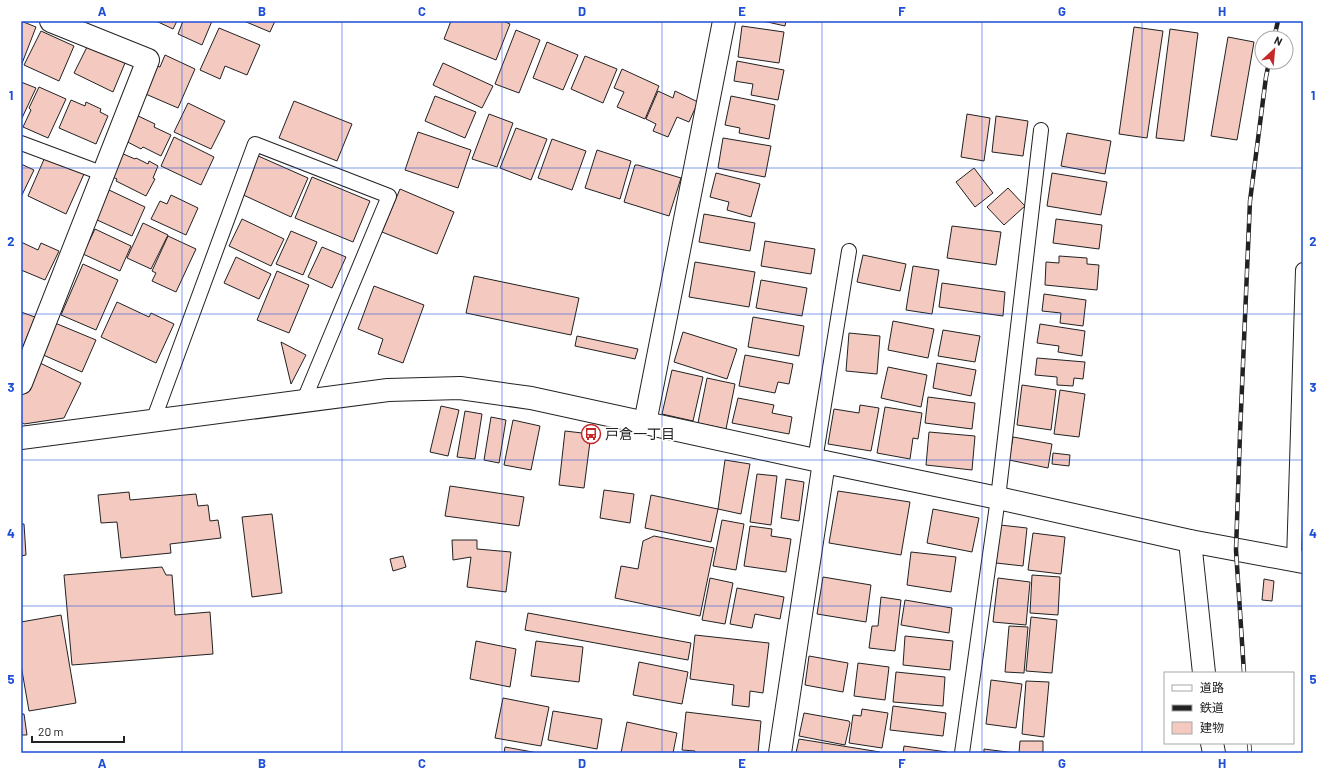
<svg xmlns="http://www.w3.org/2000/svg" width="1324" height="774" viewBox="0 0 1324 774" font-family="Barlow,'Noto Sans JP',sans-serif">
<rect width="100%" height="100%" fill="#fff"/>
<!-- building -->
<path fill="#f3c9c0" stroke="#222" d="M21,21l15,6 -15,39z
M156,21h21l-4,8z
M183,21h29l-10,24 -24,-11z
M244,21h31l-5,11z
M451,21h52l7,3 -14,36 -52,-21z
M763,21h23l-1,5z
M742,26l42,6 -5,31 -41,-6z
M1134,27l29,4 -16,107 -28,-4z
M219,28l41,17 -13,30 -22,-9 -5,13 -20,-9z
M1170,29l28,4 -14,108 -28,-3z
M516,30l24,10 -21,53 -24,-9z
M41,31l33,15 -15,35 -35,-16z
M1228,37l26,5 -17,98 -26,-4z
M547,42l31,13 -15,35 -30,-12z
M88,45l37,18 -12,29 -39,-19z
M165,55l30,14 -17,39 -37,-16 12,-27 7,2z
M585,56l32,13 -14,34 -32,-14z
M737,61l47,9 -6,30 -27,-5 2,-11 -19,-3z
M443,63l50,23 -11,22 -49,-23z
M622,69l37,17 -14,33 -28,-12 7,-15 -10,-4z
M21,82l15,6 -14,30h-1z
M39,87l27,12 -18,39 -25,-11 8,-17 -2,-2z
M658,91l15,7 2,-7 23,11 -9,20 -12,-5 -9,20 -15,-6 3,-7 -10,-5z
M435,96l41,16 -11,26 -40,-17z
M731,96l44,9 -6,34 -30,-6 1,-5 -15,-3z
M71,100l14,6 1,-4 15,7 -1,3 8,4 -12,28 -37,-16z
M294,101l58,23 -15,37 -58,-23z
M188,103l37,18 -14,28 -37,-17z
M132,113l23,11 -1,3 17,8 -10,21 -18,-9 -2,2 -21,-11z
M489,114l24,9 -16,44 -25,-8z
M967,114l23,4 -6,43 -23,-4z
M996,116l32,5 -5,35 -31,-4z
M516,128l31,11 -16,41 -31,-12z
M418,132l53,18 -13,38 -53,-18z
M1067,133l44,8 -6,33 -44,-8z
M174,137l40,20 -13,28 -40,-19z
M723,138l48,8 -6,31 -47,-9z
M552,139l34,12 -14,39 -34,-12z
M597,150l34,11 -11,38 -35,-11z
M121,153l14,6 1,-1 12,6 1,-3 9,5 -5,12 2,1 -9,17 -30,-15 1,-2 -7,-3z
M256,155l52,23 -17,39 -52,-24z
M45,157l39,17 -18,40 -38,-18z
M21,164l13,6 -13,27z
M635,165h3l43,13 -12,38 -45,-14z
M974,168l19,25 -18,14 -19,-25z
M716,173l44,11 -9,33 -24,-7 2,-8 -19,-5z
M1052,173l55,9 -6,33 -54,-9z
M312,177l58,24 -17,41 -58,-24z
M1008,188l17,18 -21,19 -17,-18z
M400,189l54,23 -17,42 -55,-22z
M109,190l36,17 -13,29 -37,-17z
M171,195l27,13 -12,27 -35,-16 9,-18 7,3z
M704,214l51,9 -5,28 -51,-9z
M242,219l42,20 -13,27 -42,-20z
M1056,219l46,6 -3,24 -46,-6z
M143,223l25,12 -17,34 -24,-11z
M952,226l49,6 -5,33 -49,-7z
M95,229l36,17 -11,25 -37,-17z
M291,231l26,11 -14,33 -27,-11z
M168,236l28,13 -20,43 -24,-11 4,-8 -4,-2z
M765,241l50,8 -4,25 -50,-8z
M21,242l17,8 3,-7 18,8 -14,29 -24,-10z
M322,247l24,10 -14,31 -24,-11z
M863,255l43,9 -6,27 -43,-9z
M1059,256l28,2v6l12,1 -2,25 -52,-5 1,-23 13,1z
M236,257l35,17 -12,25 -35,-16z
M695,262l60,10 -6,35 -60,-10z
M83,264l35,16 -22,50 -35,-15z
M913,266l26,4 -7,44 -26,-4z
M277,271l32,14 -20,48 -32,-13z
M474,276l105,22 -8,37 -105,-22z
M761,280l46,8 -5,28 -46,-8z
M942,283l63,9 -2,24 -64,-9z
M374,286l50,19 -21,58 -25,-9 5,-15 -25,-10z
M1044,294l42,6 -3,26 -23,-3 1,-10 -19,-2z
M117,302l32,15 2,-4 23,11 -18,39 -55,-26z
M21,312l14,5 -14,35z
M753,317l51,9 -5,30 -51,-9z
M893,321l41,8 -6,29 -40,-8z
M55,323l41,17 -14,32 -41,-18z
M1040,324l45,7 -3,25 -24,-4 1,-6 -22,-3z
M943,330l37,6 -5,26 -37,-6z
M683,332l54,17 -10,30 -53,-17z
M849,333l31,3 -3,38 -31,-3z
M577,336l61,13 -3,10 -60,-13z
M281,342l25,13 -15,29z
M745,355l48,9 -4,20 -11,-2 -3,11 -36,-7z
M1037,358l48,4 -2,17 -9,-1 -1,8 -16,-1v-8l-22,-2z
M34,360l47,23 -17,35 -40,6 -3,-2v-34z
M937,363l39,7 -5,26 -38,-8z
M888,367l39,8 -6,32 -40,-9z
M672,370l31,7 -10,44 -31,-7z
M707,378l28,6 -9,45 -28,-6z
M1022,385l34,5 -5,40 -34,-5z
M1060,390l25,4 -6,43 -25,-3z
M928,397l47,6 -3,26 -47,-6z
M738,398l36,7 -2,8 20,4 -3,17 -57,-11z
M860,405l19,3 -8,43 -43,-7 6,-35 25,4z
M441,406l18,4 -11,46 -18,-4z
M885,407l37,6 -4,26 -5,-1 -3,21 -33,-6z
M465,411l17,3 -7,45 -18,-2z
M491,417l15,3 -7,43 -15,-3z
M513,420l27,6 -9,44 -27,-5z
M565,431l26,3 -7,54 -25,-3z
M929,432l46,4 -3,34 -46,-5z
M1013,437l39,7 -4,24 -39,-8z
M1053,453l17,2 -1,11 -17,-2z
M725,460l25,4 -9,50 -23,-5z
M757,474l20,2 -6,49 -21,-3z
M786,479l18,3 -5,39 -18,-3z
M450,486l74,11 -5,29 -74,-10z
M604,490l30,4 -4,29 -30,-5z
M838,491l72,11 -9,53 -72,-12z
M129,492l1,8 66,-6 2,12 10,-1 2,16 8,-1 3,18 -51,6 1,9 -50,5 -4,-36 -16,1 -3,-28z
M651,495l67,14 -7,33 -66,-14z
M933,509l46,9 -7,34 -45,-9z
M272,514l10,79 -30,4 -10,-80z
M722,520l22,4 -8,46 -23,-4z
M21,524h3l2,31 -5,1z
M1000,525l27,3 -4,38 -27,-3z
M750,526l22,3 -1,7 20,3 -5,33 -42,-6z
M1033,533l32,4 -4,37 -33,-4z
M654,536l60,12 -14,68 -85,-18 6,-32 17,3 5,-28z
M452,540h25v9l34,3 -5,40 -39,-5 4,-30 -18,3z
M911,552l45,5 -5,35 -44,-7z
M403,556l3,11 -13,4 -3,-12z
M162,567l4,8h6l3,40 35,-3 3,42 -141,11 -8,-90z
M1032,575l28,2 -2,38 -28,-2z
M823,577l48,8 -5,37 -49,-8z
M710,578l23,5 -8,41 -23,-4z
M998,578l32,4 -4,43 -33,-3z
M1264,579l10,2 -2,20 -10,-1z
M737,588l47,9 -4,22 -25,-5 -3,14 -22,-4z
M881,597l20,3 -6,51 -26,-3 3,-22h6z
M905,600l47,8 -3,25 -48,-8z
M528,613l163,30 -3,17 -163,-30z
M61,615l15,88 -47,8 -8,-46v-43z
M1031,617l26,3 -5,53 -26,-2z
M1009,626l19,1 -4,46 -19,-1z
M695,635l74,8 -6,50 -13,-2 -1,16 -17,-2 2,-20 -44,-6z
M905,636l48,5 -3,29 -47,-5z
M476,641l40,8 -6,38 -40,-8z
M536,641l47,6 -4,35 -48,-6z
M809,656l39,7 -5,29 -38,-7z
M639,662l49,10 -6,32 -49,-9z
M858,663l31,4 -4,33 -31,-4z
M896,672l49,5 -2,29 -50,-4z
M991,680l31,4 -6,44 -30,-4z
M1026,681l23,1 -5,55 -22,-3z
M503,698l46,9 -8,39 -46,-8z
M893,706l53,7 -3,23 -53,-6z
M862,709l26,4 -6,35 -33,-5 4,-28 8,1z
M553,711l49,8 -5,30 -49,-9z
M686,712l75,9 -3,32h-63v-2l-13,-1z
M804,713l45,8 1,2 -5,22 -46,-9z
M21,714h3l3,21h-6z
M627,722l50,11 -4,20h-52z
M799,739l81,13v1h-84z
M1020,741h23v12h-24z
M904,746l43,6 -1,1h-43z
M505,747l33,6h-34z
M984,749l31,4h-31z"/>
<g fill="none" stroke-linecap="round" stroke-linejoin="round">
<defs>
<path id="lane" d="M21,143l83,31
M153,421l102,-277 134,52 -85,204
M815,460l34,-209
M1294,560l9,-290
M962,753l36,-255 43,-368"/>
<path id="street" d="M21,383l127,-323 -97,-39
M645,423l79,-402
M1190,541l14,132
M1212,743l2,10
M780,753l44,-291"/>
<path id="secondary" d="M21,438l367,-48 72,-2 71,10 284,62 183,38 192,43 113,21"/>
</defs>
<!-- lane casing -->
<use href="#lane" stroke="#222" stroke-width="16"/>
<!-- street casing -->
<use href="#street" stroke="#222" stroke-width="24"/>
<!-- secondary casing -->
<use href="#secondary" stroke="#222" stroke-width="24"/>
<!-- lane -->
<use href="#lane" stroke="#fff" stroke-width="14"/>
<!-- street -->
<use href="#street" stroke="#fff" stroke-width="22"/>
<!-- secondary -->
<use href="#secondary" stroke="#fff" stroke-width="22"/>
<defs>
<path id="rail" d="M1274,38l4,-17
M1244,673l-8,-123 4,-116 10,-233 16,-124 3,-15
M1249,743l1,10"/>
</defs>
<!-- rail casing -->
<use href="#rail" stroke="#222" stroke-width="4.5"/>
<!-- rail -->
<use href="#rail" stroke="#fff" stroke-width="3" stroke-dasharray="9" stroke-linecap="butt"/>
</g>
<!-- grid -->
<path fill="none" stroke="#1d4ed8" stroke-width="1" stroke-opacity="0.55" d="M182,21v732M342,21v732M502,21v732M662,21v732M822,21v732M982,21v732M1142,21v732M21,168h1282M21,314h1282M21,460h1282M21,606h1282"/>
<!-- icons -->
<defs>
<symbol id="bus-ring" viewBox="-11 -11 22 22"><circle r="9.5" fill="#fff" stroke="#c62828" stroke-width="1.5"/><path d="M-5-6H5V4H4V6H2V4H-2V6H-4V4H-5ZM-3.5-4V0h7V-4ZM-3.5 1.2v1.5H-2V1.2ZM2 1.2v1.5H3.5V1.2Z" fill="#c62828"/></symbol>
</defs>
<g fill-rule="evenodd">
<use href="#bus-ring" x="580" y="423" width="22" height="22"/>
</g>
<g text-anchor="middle" stroke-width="3" stroke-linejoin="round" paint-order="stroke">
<!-- poi labels -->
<g font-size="14" fill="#222" stroke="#fff" text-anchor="start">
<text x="605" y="439">戸倉一丁目</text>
</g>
</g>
<!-- border -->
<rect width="1324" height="774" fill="none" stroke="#ffffff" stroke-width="44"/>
<!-- legend -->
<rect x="1164" y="672" width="130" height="72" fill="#ffffff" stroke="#a7a7a7"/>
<rect x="1172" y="685" width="20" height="6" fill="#ffffff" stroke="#a7a7a7"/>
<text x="1200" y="692" font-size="12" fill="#222222">道路</text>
<rect x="1172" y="705" width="20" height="6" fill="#222222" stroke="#a7a7a7"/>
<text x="1200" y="712" font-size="12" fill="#222222">鉄道</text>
<rect x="1172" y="722" width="20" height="12" fill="#f3c9c0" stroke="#a7a7a7"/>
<text x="1200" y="732" font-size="12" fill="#222222">建物</text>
<!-- north arrow -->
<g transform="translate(1274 50) rotate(26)"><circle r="19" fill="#ffffff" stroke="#a7a7a7"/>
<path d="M0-3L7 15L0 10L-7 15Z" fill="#c62828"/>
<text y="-6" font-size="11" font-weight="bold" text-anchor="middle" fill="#222222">N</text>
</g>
<!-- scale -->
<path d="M32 736v6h92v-6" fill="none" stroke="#222222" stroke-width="2"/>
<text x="38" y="736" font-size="12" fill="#222222" stroke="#ffffff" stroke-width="3" paint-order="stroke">20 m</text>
<rect x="22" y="22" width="1280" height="730" fill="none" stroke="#1d4ed8" stroke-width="1.5"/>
<g font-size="13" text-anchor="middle" font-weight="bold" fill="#1d4ed8">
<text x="102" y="16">A</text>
<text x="262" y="16">B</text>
<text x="422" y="16">C</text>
<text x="582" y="16">D</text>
<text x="742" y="16">E</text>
<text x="902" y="16">F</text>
<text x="1062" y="16">G</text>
<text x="1222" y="16">H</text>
<text x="11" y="100">1</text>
<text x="1313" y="100">1</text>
<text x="11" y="246">2</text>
<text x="1313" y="246">2</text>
<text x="11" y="392">3</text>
<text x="1313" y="392">3</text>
<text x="11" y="538">4</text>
<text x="1313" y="538">4</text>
<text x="11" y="684">5</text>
<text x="1313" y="684">5</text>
<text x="102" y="768">A</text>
<text x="262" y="768">B</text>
<text x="422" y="768">C</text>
<text x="582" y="768">D</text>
<text x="742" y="768">E</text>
<text x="902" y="768">F</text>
<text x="1062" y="768">G</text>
<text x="1222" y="768">H</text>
</g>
</svg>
